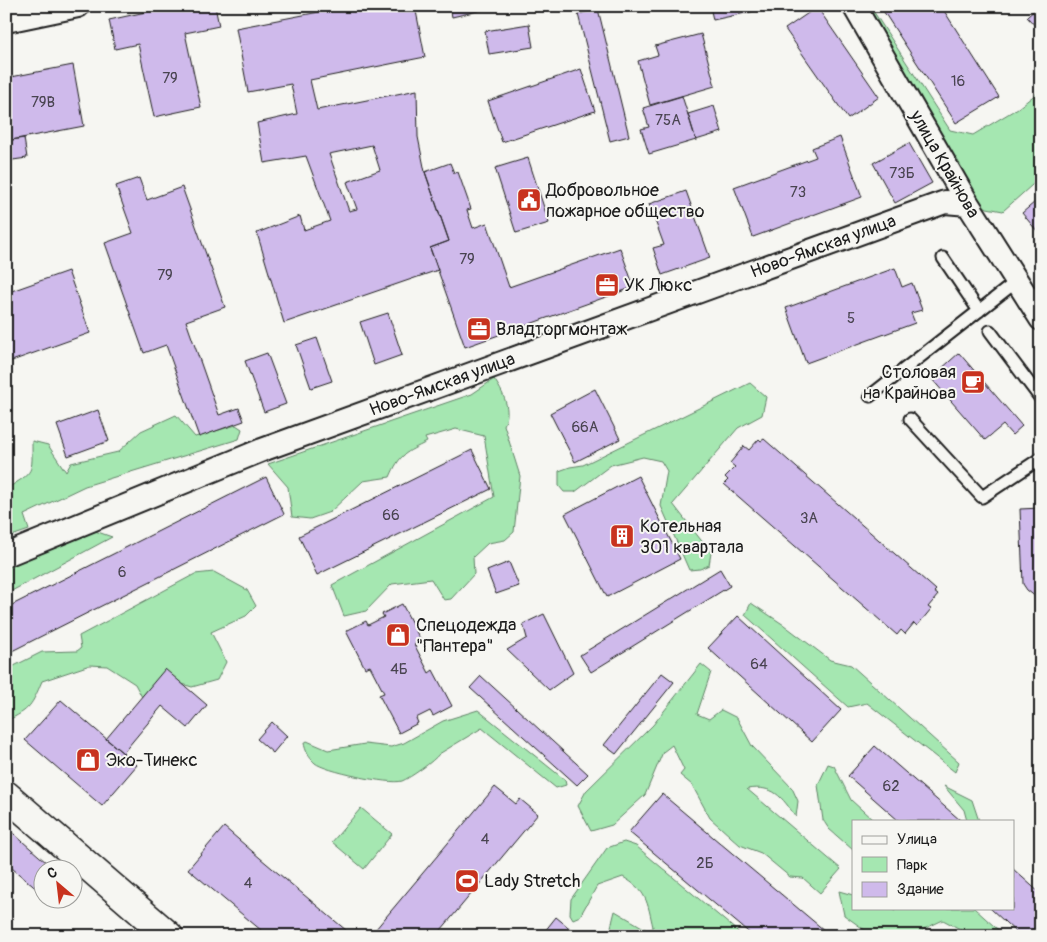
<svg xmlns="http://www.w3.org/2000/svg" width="1047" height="942" viewBox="0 0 1047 942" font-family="Pangolin,sans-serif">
<rect width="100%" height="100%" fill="#f6f6f2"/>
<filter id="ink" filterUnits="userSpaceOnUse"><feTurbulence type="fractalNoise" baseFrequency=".02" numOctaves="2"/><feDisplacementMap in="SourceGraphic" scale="10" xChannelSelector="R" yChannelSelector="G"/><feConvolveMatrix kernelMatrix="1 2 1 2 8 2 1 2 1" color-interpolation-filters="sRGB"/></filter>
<g filter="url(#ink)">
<!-- green -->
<path fill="#a5e7b1" stroke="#608266" d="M858,6h12l80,124 23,5 45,-27 23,-18v87l-38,34 -16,-3 -11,-7z
M494,379c9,13 18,31 10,46l16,51 -6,56 -9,8 -17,3 -15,14 1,17 -23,25 -7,1 -13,-21 -39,5 -26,27 -22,5 -12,-31 162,-88 -10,-61 -28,-7 -31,9 2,4c-22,11 -27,12 -37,35l-27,4 -33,31 -20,7 -18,-2 -4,-30 -20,-23 204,-70z
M750,383l16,14 -4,18 -24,13 -65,76 38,49 -2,12 -9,4 -11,1 -28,-64 6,-35 -6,-10 -18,-4 -32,8 -36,27h-11l-5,-6v-15l11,-4 13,-2z
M176,415l19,22 41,-12 6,4 -3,10 -154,47 -61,29 5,15 -23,8v-49c29,-18 26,-15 26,-48l16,4 18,27 5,-9 47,-11 23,-21z
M95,531l17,6 -106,57v-33z
M214,572l33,18 9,16 -10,10 -35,16 15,30 -9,18 -25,7 -23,-7 -25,21 -9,-17 -28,-18 -17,-1 -48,16c-10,24 -12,29 -36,40v-51l36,-18 35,-1 4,-3 -2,-12 116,-62z
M751,603l33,22 46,35 21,5 108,97 -4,10 -88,-69 -19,4 -103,-92z
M701,664l10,8 -14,42 12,5 12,-9 16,8 15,28 40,42 6,13 -2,16c-15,-21 -22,-32 -49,-28l94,80 -21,24 -17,-15 -13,-1 -29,-24 -21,-8 -30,-27 -18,-33 -12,-10 4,-5 -12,-25 -9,7 -18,43 -33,30 -21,6 -13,-25 8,-15 67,-66z
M478,710l87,70 1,5 -10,3 -74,-60 -43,26c-5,7 -29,24 -37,27 -12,4 -78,-10 -87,-18 -6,-5 -10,-13 -11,-20l3,-2 21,9 37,-6 26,3 13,-4 39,-22z
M828,764l6,2 17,34 23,21h-21v29l-24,-21 -6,-9 -5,-35z
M944,786l28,14 7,21h-12l-3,-11z
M361,808l31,26 -28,35 -32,-27z
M624,842l12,4 107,90h-129l-3,-9 4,-16 34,20 4,-4c-6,-26 -6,-36 -30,-50l-26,9 -17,30 -7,3 -3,-5 1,-15 36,-51z
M839,891l14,4v13h36l6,3 -1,-3h80l31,28h-42l-3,-7 -17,-9 -19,9 -6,7h-45l-29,-21z"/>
<!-- building -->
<path fill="#cfbaeb" stroke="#1c1c1c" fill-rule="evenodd" d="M173,6h42l4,20 -34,7 16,74 -47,10 -16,-73 -23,5 -6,-29z
M350,6h65l10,51 -115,23 7,30 100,-20 1,47 7,35 24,69 -19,7 8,22 -154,53 -27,-90 43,-17 4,14 26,-9 -24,-65 -42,7 -7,-40 40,-9 -6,-30 -43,8 -12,-64zM372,145l8,25 -33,12 10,27 -8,2 -20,-57z
M450,6h49l-47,11z
M710,6h59v2l-56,12z
M880,6h61l58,91 -43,26z
M1039,6h2v26l-14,-15z
M817,7l62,90 -31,22 -63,-90z
M598,9l31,127 -19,5 -32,-127z
M529,24l4,23 -44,7 -4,-23z
M701,34l14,52 -65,19 -12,-44 20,-6 -3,-9z
M73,65l11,61 -78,15v-63z
M581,69l14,42 -93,31 -14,-41z
M682,96l14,44 -47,14 -8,-25 8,-2 -6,-19z
M714,106l8,26 -26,8 -8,-26z
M840,137l22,60 -109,40 -19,-50 82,-30 -4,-9z
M24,138l3,20 -21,3v-20z
M909,143l23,40 -37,20 -22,-40z
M528,158l21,65 -33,10 -21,-65z
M450,163l4,10 4,-1 13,37 -4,1 6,18 14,-5 22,64 111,-39 14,39 -169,60 -35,-99 19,-7 -24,-69z
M139,178l8,22 35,-13 43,120 -39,14 33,94 20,-7 5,13 -45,16 -33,-92 -22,8 -39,-110 28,-10 -17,-47z
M686,191l24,67 -48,17 -9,-27 11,-3 -15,-41z
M1041,197v39l-19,-23z
M895,268l7,19 10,-4 10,27 -11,3 4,10 -109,40 -20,-55z
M68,271l22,62 -84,30v-70z
M388,313l14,42 -28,10 -14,-43z
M317,338l15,43 -21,7 -15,-43z
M267,353l19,51 -22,8 -19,-51z
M959,353l63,73 -10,9 -9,-10 -18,15 -54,-62z
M595,389l25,50 -45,23 -25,-49z
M98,410l11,31 -41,15 -11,-31z
M759,439l2,2 3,-2 172,151 -2,2 4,3 -10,12 3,2 -14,17 -3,-3 -9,11 -4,-4 -4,5 -173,-151 4,-4 -3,-3 10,-10 -5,-4 14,-17 5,4z
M472,450l19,39 -174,86 -18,-39z
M638,476l42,83 -73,38 -42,-83z
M266,477l18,37 -278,140v-46z
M1041,508v93l-14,-11 -4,-6 -3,-75z
M509,562l10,24 -23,8 -9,-23z
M720,569l10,17 -139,86 -11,-17z
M402,604l19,37 -7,3 15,29 4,-3 19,36 -19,10 -3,-5 -14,7 2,5 -19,10 -20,-38 5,-2 -14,-27 -5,2 -19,-37 20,-10 2,4 16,-8 -2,-3z
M544,614l29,59 -24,17 -42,-40 20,-12 -4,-14z
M738,616l103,94 -29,32 -104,-94z
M165,669l42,36 -19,23 -26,-22 -39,47 -17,-14z
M662,673l12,9 -58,72 -12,-9z
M481,676l107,98 -11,11 -107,-97z
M61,700l76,65 -35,41 -77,-66z
M272,722l15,14 -14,17 -16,-14z
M875,746l85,74 -1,1h-60l-51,-45z
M495,787l21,17 4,-5 18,15 -102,122h-66z
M662,794l64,54 105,88h-78l-124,-104z
M6,827l49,43h-13v17l-3,4 -33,-28z
M224,827l36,31 93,78h-85l-80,-67z
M1013,869l28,25v42h-21l-30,-28h23z
M556,917l23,19h-38z"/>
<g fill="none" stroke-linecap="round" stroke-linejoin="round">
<defs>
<path id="service" d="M943,258l36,53
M990,331l51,68
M870,396l147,-115
M910,419l72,78 59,-39"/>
<path id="minor" d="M854,6l114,198 73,115
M6,21l72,-15
M6,555l256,-105 683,-248 23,2"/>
<path id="tertiary" d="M6,795l163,141"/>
</defs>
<!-- service casing -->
<use href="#service" stroke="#1c1c1c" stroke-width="15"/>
<!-- minor casing -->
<use href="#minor" stroke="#1c1c1c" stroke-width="26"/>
<!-- tertiary casing -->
<use href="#tertiary" stroke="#1c1c1c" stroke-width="31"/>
<!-- service -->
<use href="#service" stroke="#f6f6f2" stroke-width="11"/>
<!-- minor -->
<use href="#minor" stroke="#f6f6f2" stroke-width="22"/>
<!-- tertiary -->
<use href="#tertiary" stroke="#f6f6f2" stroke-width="28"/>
</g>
</g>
<!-- icons -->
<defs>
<symbol id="civic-square" viewBox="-11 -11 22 22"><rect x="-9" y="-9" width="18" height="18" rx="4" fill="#c8321e" stroke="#f6f6f2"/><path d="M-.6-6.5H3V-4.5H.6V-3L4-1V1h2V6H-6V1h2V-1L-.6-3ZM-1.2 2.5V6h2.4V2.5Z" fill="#fff"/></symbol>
<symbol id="office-square" viewBox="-11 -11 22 22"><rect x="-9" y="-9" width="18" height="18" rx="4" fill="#c8321e" stroke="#f6f6f2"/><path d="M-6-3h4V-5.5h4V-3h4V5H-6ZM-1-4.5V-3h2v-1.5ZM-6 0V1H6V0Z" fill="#fff"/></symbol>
<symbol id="cafe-square" viewBox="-11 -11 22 22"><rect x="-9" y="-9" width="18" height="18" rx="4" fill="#c8321e" stroke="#f6f6f2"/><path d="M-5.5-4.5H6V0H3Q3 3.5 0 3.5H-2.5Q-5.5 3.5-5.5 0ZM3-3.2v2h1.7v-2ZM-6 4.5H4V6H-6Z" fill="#fff"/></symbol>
<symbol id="building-square" viewBox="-11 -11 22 22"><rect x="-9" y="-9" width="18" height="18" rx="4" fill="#c8321e" stroke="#f6f6f2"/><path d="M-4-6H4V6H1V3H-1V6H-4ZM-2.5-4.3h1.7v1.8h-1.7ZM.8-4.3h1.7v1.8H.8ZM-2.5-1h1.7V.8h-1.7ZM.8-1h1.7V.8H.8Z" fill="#fff"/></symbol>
<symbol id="shop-square" viewBox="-11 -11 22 22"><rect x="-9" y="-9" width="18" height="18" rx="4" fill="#c8321e" stroke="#f6f6f2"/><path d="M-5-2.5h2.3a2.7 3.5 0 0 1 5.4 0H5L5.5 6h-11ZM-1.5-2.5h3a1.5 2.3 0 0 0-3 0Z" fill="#fff"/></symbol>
<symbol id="stadium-square" viewBox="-11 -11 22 22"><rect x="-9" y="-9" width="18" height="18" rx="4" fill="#c8321e" stroke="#f6f6f2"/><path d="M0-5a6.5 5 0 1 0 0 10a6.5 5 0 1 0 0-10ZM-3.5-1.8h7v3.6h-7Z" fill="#fff"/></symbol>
</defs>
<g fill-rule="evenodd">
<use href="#civic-square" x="515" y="186" width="28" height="28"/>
<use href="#office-square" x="593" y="271" width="28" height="28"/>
<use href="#office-square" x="465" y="315" width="28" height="28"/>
<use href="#cafe-square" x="959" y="368" width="28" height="28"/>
<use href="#building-square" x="608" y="522" width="28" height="28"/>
<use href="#shop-square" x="384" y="621" width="28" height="28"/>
<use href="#shop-square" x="74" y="746" width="28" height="28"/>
<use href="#stadium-square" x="453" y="867" width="28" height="28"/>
</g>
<g text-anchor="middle" stroke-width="4" stroke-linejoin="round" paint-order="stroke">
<!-- number labels -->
<g font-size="15" fill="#494450">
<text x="170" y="83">79</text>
<text x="958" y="86">16</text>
<text x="43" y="107">79В</text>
<text x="668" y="125">75А</text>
<text x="902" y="178">73Б</text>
<text x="798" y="197">73</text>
<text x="467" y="264">79</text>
<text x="165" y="280">79</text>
<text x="851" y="323">5</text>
<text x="585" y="432">66А</text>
<text x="391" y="520">66</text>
<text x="809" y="523">3А</text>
<text x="122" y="577">6</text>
<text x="759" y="669">64</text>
<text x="399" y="674">4Б</text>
<text x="891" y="791">62</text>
<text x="485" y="844">4</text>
<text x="705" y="868">2Б</text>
<text x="248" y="888">4</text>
</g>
<!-- street labels -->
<g font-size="18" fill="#1c1c1c" stroke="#f6f6f2">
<text transform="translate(945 164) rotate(60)" y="6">улица Крайнова</text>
<text transform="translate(823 246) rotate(-20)" y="6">Ново-Ямская улица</text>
<text transform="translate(442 384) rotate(-20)" y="6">Ново-Ямская улица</text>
</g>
<!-- poi labels -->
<g font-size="18" fill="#1c1c1c" stroke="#f6f6f2" text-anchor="start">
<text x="546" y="196">Добровольное<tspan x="546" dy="21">пожарное общество</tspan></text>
<text x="624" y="291">УК Люкс</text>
<text x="496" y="335">Владторгмонтаж</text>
<text x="956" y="378" text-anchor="end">Столовая<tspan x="956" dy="21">на Крайнова</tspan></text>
<text x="640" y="532">Котельная<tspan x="640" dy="21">301 квартала</tspan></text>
<text x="416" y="631">Спецодежда<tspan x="416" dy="21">"Пантера"</tspan></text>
<text x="106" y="766">Эко-Тинекс</text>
<text x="484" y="887">Lady Stretch</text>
</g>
</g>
<!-- margin -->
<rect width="1047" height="942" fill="none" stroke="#f6f6f2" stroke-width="25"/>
<rect x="12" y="12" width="1022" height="917" fill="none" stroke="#1c1c1c" stroke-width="2" filter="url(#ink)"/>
<!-- legend -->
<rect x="852" y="820" width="162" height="90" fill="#f6f6f2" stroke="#9f9f9c"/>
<rect x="862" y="836" width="25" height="8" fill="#f6f6f2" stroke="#9f9f9c"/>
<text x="897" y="844" font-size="15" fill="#1c1c1c">Улица</text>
<rect x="862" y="857" width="25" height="15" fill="#a5e7b1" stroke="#9f9f9c"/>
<text x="897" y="870" font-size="15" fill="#1c1c1c">Парк</text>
<rect x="862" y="882" width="25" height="15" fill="#cfbaeb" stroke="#9f9f9c"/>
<text x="897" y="894" font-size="15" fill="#1c1c1c">Здание</text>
<!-- north arrow -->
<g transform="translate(58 884) rotate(332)"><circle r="24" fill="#f6f6f2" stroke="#9f9f9c"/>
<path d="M0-4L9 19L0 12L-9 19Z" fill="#c8321e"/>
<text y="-8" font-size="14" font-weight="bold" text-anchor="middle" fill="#1c1c1c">С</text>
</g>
</svg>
